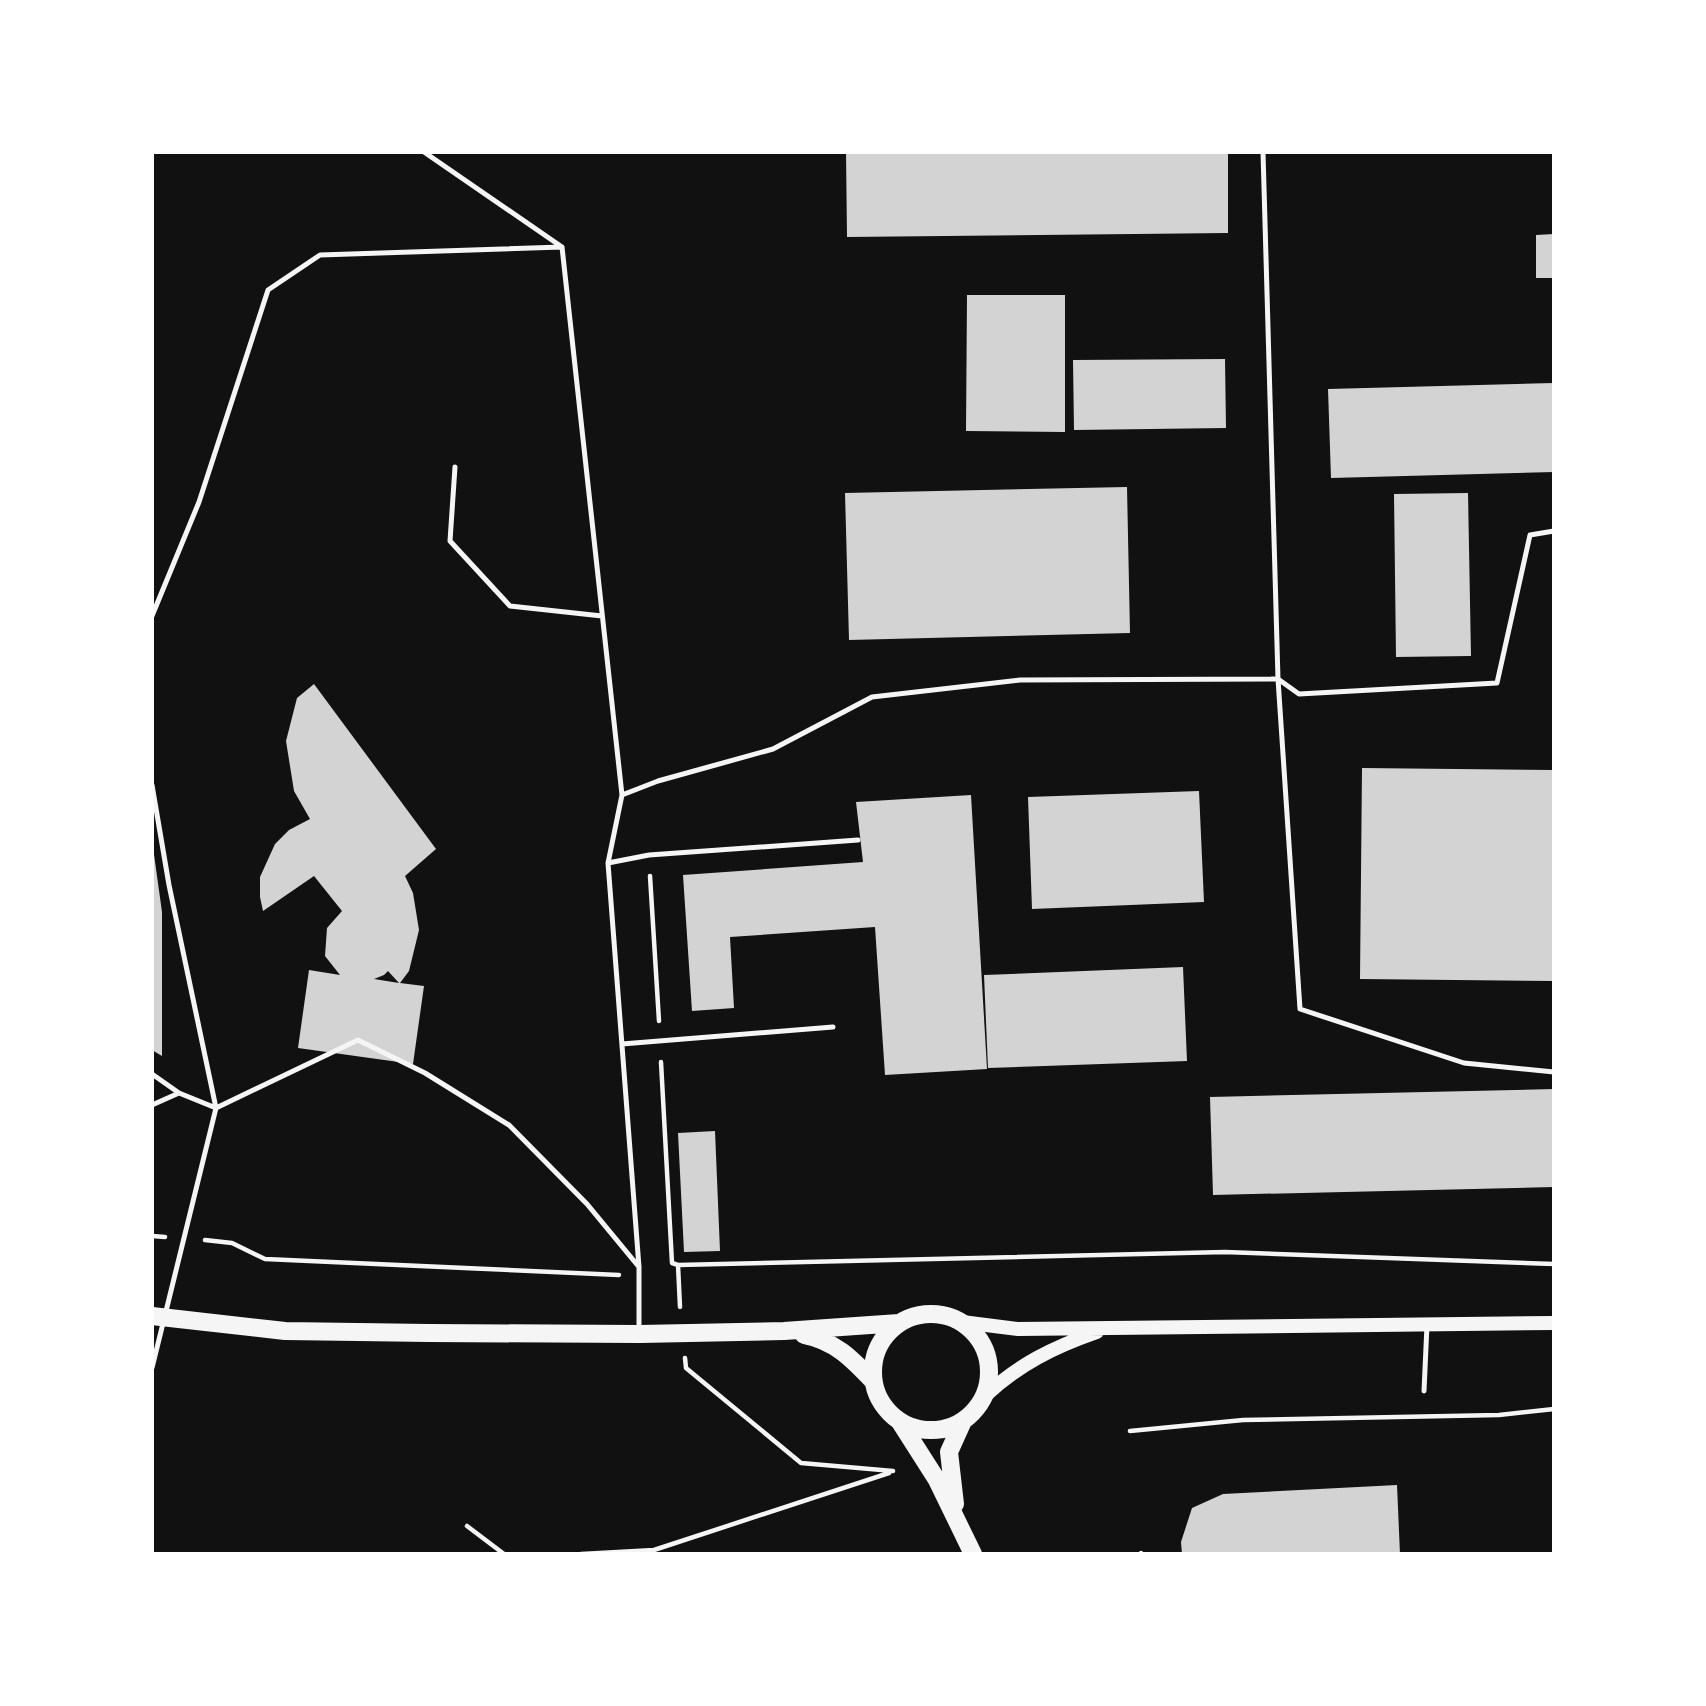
<svg xmlns="http://www.w3.org/2000/svg" width="1706" height="1706" viewBox="0 0 1706 1706" font-family="'Golos Text',sans-serif">
<rect width="100%" height="100%" fill="#111"/>
<!-- building -->
<path fill="#d3d3d3" fill-rule="evenodd" d="M846,152h382v81l-381,4z
M1554,234v44h-18v-43z
M967,295h98v137l-99,-1z
M1225,359l1,69 -152,2 -1,-70z
M1554,383v89l-223,6 -3,-89z
M1127,487l3,146 -281,7 -4,-147z
M1468,493l3,163 -75,1 -2,-163z
M314,684l122,165 -31,27 8,17 6,37 -10,41 -9,12 24,3 -11,78 -115,-16 11,-78 31,5 -15,-19 2,-28 15,-17 -28,-35 -51,35 -3,-14v-20l15,-33 14,-14 21,-11 -16,-28 -8,-50 11,-43zM388,971l11,12 -25,-4 10,-4z
M1362,768l192,2v211l-194,-2z
M1199,791l5,111 -172,7 -4,-112z
M971,795l16,274 -102,6 -10,-148 -145,10 4,71 -42,3 -9,-136 180,-13 -7,-60z
M152,840l10,72v144l-10,-6z
M1183,967l4,94 -199,7 -4,-93z
M1554,1089v98l-341,8 -3,-98z
M715,1131l5,120 -36,1 -6,-119z
M1397,1485l3,69h-218l-1,-12 11,-34 31,-14z"/>
<g fill="none" stroke-linecap="round" stroke-linejoin="round">
<!-- path -->
<path stroke="#f5f5f5" stroke-width="4.5" d="M650,876l9,145
M661,1062l11,201 6,2 2,42
M152,1236l13,1
M205,1240l27,3 33,16 354,16
M678,1265l547,-13 329,12
M685,1358l1,10 115,95 92,8
M1130,1431l113,-11 256,-5 55,-6
M467,1526l37,28
M1141,1553v1
M581,1554l73,-4 235,-77"/>
<!-- service -->
<path stroke="#f5f5f5" stroke-width="5" d="M424,152l138,95
M1263,152l15,527 21,15 198,-11 33,-148 24,-4
M455,467l-5,74 60,65 92,10
M152,616l47,-114 69,-212 52,-35 242,-8 60,548 -14,68 31,404v64
M152,785l17,100 47,223 -64,260
M622,795l36,-14 115,-32 99,-52 148,-17 258,-1 22,330 164,54 90,9
M608,863l41,-8 209,-15
M622,1044l211,-17
M152,1074l27,19 37,15 142,-68 67,33 84,52 78,79 52,63
M152,1105l27,-12
M1424,1391l3,-66"/>
<!-- secondary -->
<path stroke="#f5f5f5" stroke-width="14" d="M962,1322l56,7 536,-6
M985,1396c34,-32 69,-49 112,-64"/>
<!-- primary -->
<path stroke="#f5f5f5" stroke-width="18" d="M873 1372a58 58 0 1 1 116 0a58 58 0 1 1-116 0Z
M152,1316l133,15 144,2 211,1 144,-3 115,-8
M804,1335c31,6 48,24 69,46
M900,1422l37,58 36,74
M955,1504l-6,-52 14,-31"/>
</g>
<!-- border -->
<rect width="1706" height="1706" fill="none" stroke="#ffffff" stroke-width="308"/>
</svg>
